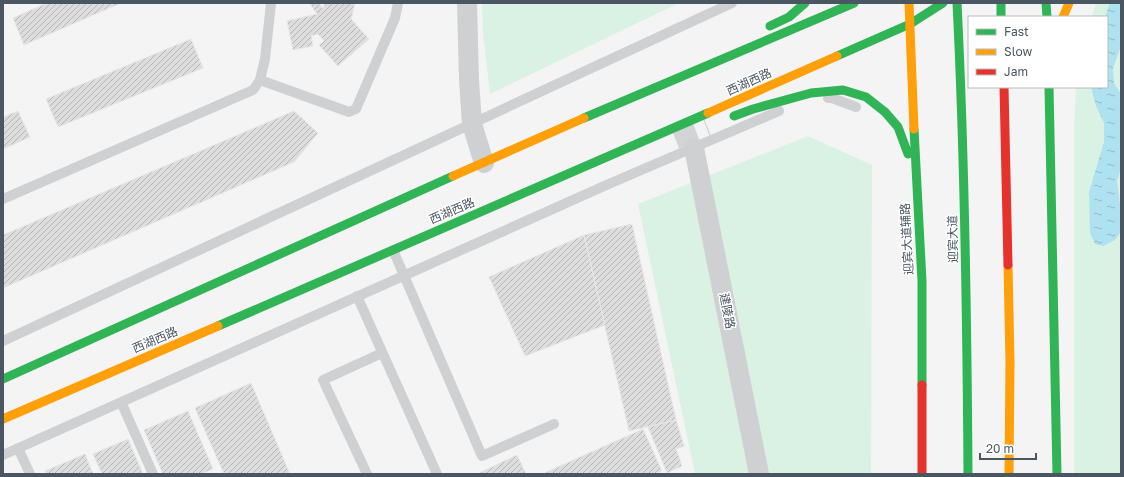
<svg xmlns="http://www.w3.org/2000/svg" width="1124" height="477" viewBox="0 0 1124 477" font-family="'Golos Text','Noto Sans SC',sans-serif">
<defs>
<pattern id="water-ripples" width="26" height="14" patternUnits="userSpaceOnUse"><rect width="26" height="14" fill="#aee2f0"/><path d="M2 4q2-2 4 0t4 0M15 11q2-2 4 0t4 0" fill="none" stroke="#90bac6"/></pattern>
<pattern id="building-hatch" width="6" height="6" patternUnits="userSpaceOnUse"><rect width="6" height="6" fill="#ddddde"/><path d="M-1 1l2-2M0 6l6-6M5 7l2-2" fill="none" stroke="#b5b6b7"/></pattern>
</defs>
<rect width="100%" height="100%" fill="#f4f4f4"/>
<!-- green -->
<path fill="#d9f2e3" d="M482,3h197l-189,91 -7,-60z
M1096,3h25v471h-47v-345l2,-42h31v-70h-15z
M808,136l64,29 -1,309h-176l-57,-270z"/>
<!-- water -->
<path fill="url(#water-ripples)" d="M1110,3h11v43l-8,22 1,15 7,11v74l-4,13 4,32v18l-6,9 -12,6 -8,-2 -5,-11 -1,-41 15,-50v-19l-8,-17 -5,-19h16v-70h-2z"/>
<!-- building -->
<path fill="url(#building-hatch)" stroke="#e5e6e7" d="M47,3h74l-97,42 -11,-27z
M311,3h8l4,6 2,-6h30l-4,16 18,20 -31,27 -19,-21 5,-4 -6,-7 -7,2 2,10 -20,4 -6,-29 30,-7 -7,-10z
M191,39l12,29 -145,59 -12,-28z
M18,111l12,26 -27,12v-32z
M294,111l24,22 -24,29 -291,126v-53z
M632,224l44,196 -47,11 -45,-196z
M584,235l21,90 -80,31 -36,-79z
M251,383l39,91h-66l-29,-66z
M188,411l25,58 -12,5h-38l-19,-44z
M676,420l8,26 -8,3 6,17 -15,7 -19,-46z
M643,429l19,42 -8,3h-112z
M128,439l15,35h-41l-9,-20z
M85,454l8,20h-46l-2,-3z
M517,455l9,19h-49z"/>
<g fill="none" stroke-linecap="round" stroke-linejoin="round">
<!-- primary-tunnel -->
<path stroke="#d2d4d7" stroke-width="22" stroke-dasharray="22 11" stroke-linecap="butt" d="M675,138l32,-12"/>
<!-- lane -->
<path stroke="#ced0d2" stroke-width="10" d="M260,80l89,32 7,-3 39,-91 3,-15
M828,98h4l24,9
M3,199l250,-109 7,-10 5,-21 6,-56
M393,250l89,206 72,-32
M357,296l80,178
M3,341l729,-338
M121,402l32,72
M18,448l12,26
M3,455l608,-272 168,-72
M367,474l-44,-94 59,-27"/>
<!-- street -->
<path stroke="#ced0d2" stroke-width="20" d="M467,3l2,77 3,44 12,39
M694,148l65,326"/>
<!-- fast -->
<path stroke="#30b455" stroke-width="9" d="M957,3c8,157 10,314 11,471
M1001,3v14
M1046,3l1,14
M770,26l19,-9 16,-14
M837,56l73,-32 33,-21
M1049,87l8,387
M734,116l19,-7 58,-16 32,-3 23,7 19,15 13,15 10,27
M584,118l270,-115
M914,129l8,152v104
M218,326l490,-213
M3,379l450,-203"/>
<!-- slow -->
<path stroke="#ff9f0a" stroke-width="9" d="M909,3l5,126
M1063,17l6,-14
M708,113l129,-57
M453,176l131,-58
M1008,265l2,96 -1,113
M3,419l215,-93"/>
<!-- jam -->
<path stroke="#e5322d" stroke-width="9" d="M1004,87l4,178
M922,385v89"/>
</g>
<g text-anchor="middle" stroke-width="3" stroke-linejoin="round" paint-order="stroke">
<!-- street labels -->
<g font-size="12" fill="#4a5661" stroke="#fff">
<text transform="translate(749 82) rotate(-24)" y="4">西湖西路</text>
<text transform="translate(452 211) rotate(-23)" y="4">西湖西路</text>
<text transform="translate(907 239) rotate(-93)" y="4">迎宾大道辅路</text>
<text transform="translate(953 239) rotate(-91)" y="4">迎宾大道</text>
<text transform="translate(727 311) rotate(79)" y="4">建陵路</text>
<text transform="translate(155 340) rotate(-23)" y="4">西湖西路</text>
</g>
</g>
<!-- border -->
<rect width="1124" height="477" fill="none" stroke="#4a5661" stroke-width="8"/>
<!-- legend -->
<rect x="968" y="16" width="140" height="72" fill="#ffffff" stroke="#b7bbc0"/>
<rect x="976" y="29" width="20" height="6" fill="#30b455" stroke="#b7bbc0"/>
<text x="1004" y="36" font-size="12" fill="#4a5661">Fast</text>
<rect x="976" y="49" width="20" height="6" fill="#ff9f0a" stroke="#b7bbc0"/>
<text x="1004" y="56" font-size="12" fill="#4a5661">Slow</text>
<rect x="976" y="69" width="20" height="6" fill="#e5322d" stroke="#b7bbc0"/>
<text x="1004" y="76" font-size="12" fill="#4a5661">Jam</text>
<!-- scale -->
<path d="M980 453v6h56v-6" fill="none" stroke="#4a5661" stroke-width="2"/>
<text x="986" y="453" font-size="12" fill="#4a5661" stroke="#ffffff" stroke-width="3" paint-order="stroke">20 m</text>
</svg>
